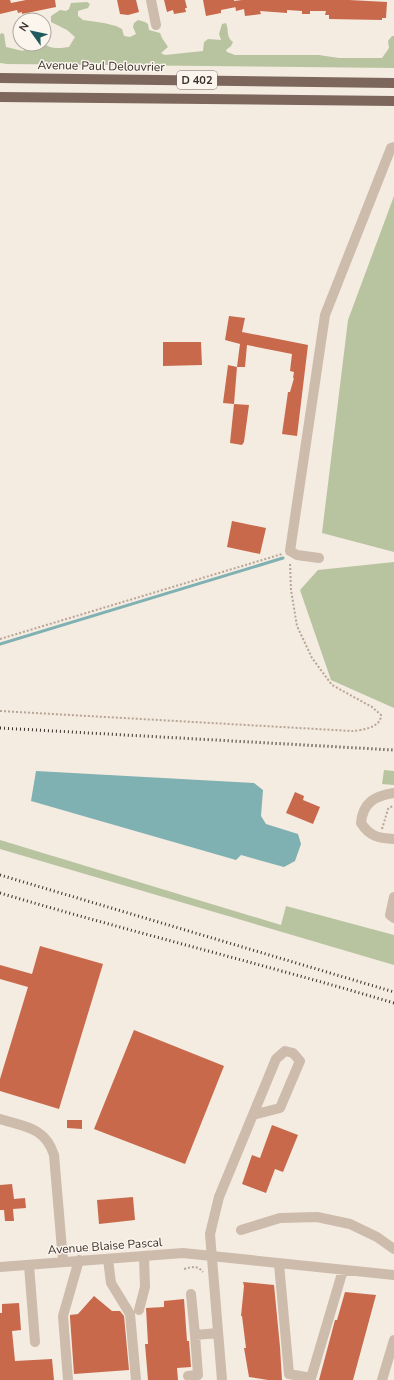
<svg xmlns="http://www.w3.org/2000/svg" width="394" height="1380" viewBox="0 0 394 1380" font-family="'Nunito Sans',sans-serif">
<rect width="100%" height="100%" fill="#f4ebe1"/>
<!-- green -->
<path fill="#b8c4a0" d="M87,2l3,2 -2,4 -10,3v5l5,4 21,3 12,3 6,3 2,7 6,1 6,-3 -3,-7 1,-4 4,-3 7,2 3,2 1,6 11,3 2,5 6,9 -7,6 4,2 38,-4 1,-9 4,-3 13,1 -2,-6 3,-10 4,-1c3,7 0,15 7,19l-2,4 -5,4 1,2 8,3h84l20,3h43l7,-10 -1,-7 4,-5h2v32l-387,-4 -7,-1v-28l1,-2 3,1 2,13 17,4 4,-7 17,-1c6,7 17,5 25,4l6,-10 -8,-7 -16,-8v-6l9,-6 6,1 3,-2 2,-6z
M394,196v356l-72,-19 26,-213z
M394,562v146l-63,-28 -31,-90 18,-20z
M384,770l10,1v14l-12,-1z
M0,840l281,85 5,-19 108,29v30l-394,-116z"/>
<!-- water -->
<path fill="#7fb0b2" d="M36,771l218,12 9,7 -2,26 5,8 32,10 3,10 -6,17 -11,6 -43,-12 -5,5 -205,-59z"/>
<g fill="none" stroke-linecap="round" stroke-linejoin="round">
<!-- stream -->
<path stroke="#7fb0b2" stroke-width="3" d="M0,644l283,-86"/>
</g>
<!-- building -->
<path fill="#c8694b" d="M0,0h10l1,3 15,-3h29l1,7 -34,7v-2l-4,1 -1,-3 -17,4z
M117,0h19l3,12 -11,3 -8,-1z
M164,0h21l2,8h-2l1,4 -12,2 -1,-4 -6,2z
M203,0h31v1l8,-1h107l38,2 -1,16h-4v2l-53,-1v-4h-4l1,-4h-16v3h-8v-3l-15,-1v3l-27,-2 1,3 -16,2 -1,-7 -8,2 -1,-7 1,3 -15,3v3l-15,3z
M229,316l16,2 -3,14 66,13 -11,91 -15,-2 6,-42h2l4,-14h-1l1,-6 -4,-1 2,-17 -45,-9 -2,22h-8l3,-23 -15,-4z
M163,342h38l1,23 -39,1z
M228,365l9,2 -3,37 -11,-1z
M234,404l15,1 -5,37 -2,3 -12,-2z
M232,521l34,7 -6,26 -33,-7z
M295,792l9,4 -1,4 17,7 -7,17 -27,-11z
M40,946l63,18 -44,145 -59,-18v-12l28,-92 -28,-8v-14l32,9z
M134,1030l90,36 -39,98 -91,-35z
M67,1120h15v9l-15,-1z
M272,1125l26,10 -15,37 -8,-3 -9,24 -24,-9 10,-29 8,3z
M12,1184l2,15 11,-1 1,10 -13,1 1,12h-9l-1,-11h-4v-25z
M133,1197l2,23 -36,4 -2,-24z
M243,1282l31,3 6,62 2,33h-14l-19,-3 -5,-29h2l-4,-32h-1l3,-30z
M345,1292l31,3 -23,85h-34l16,-60h2z
M94,1296l18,15h8l4,5 5,54 -55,4 -4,-57v-2l8,-1z
M184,1299l3,42h2l2,26 -14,1 1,12h-30l-3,-36h3l-2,-36 18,-1v-6z
M19,1303l2,27 -9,1 3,30 37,-2 2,21h-54v-67h2v-9z"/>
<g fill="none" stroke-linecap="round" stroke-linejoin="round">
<!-- path -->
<path stroke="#b9a596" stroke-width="2" stroke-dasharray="2 2" stroke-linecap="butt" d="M0,639l282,-85
M0,711l352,20c10,-1 29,-3 29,-16l-9,-8 -40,-22 -20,-27 -15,-32 -6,-36 -1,-28
M382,829l6,-20 2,-2 4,-1
M184,1269c8,-2 13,-4 19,3"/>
<!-- minor -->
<path stroke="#cdbbac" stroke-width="10" d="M151,0l5,25
M319,558l-22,-3 -7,-4 35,-236 66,-167 3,-1
M394,793c-19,3 -31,9 -33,30 9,14 18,15 33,16
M394,897l-4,18 4,3
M0,1119c25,8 45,8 54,36l9,106
M241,1230l39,-12 37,-1 33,7 27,13 17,12
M108,1259l3,24 19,31 6,66
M279,1264l10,110 22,4 32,-108
M29,1265l6,77
M0,1267l183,-14 211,22
M191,1294l4,41 23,-2
M139,1310l6,-23 -1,-31
M188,1376l10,-1 -3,-40
M68,1380l-5,-64 16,-56
M222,1380l-12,-146 9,-37 57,-138 9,-8 8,2 7,8 -20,47 -27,7
M382,1380l12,-40"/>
<!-- major -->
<path stroke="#7d675c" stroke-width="10" d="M0,78l394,5
M0,97l394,4"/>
<!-- rail -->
<path stroke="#3b302b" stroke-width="3" stroke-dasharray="1 3" stroke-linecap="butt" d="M0,728l394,22
M0,875l394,117
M0,893c131,39 263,71 394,110"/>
</g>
<g text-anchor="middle" stroke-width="3" stroke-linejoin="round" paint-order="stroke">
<!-- shield labels -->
<rect fill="#fbf5ee" stroke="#756b66" stroke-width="1" x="177" y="71" width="40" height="18" rx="3"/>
<g font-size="11" font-weight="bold" fill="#3b302b">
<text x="197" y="84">D 402</text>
</g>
<!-- street labels -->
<g font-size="12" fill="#3b302b" stroke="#fbf5ee">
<text transform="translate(101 66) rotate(1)" y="4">Avenue Paul Delouvrier</text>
<text transform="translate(105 1246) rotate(-4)" y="4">Avenue Blaise Pascal</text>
</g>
</g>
<!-- north arrow -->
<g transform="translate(32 32) rotate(303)"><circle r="19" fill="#fbf5ee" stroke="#aea6a0"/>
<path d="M0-3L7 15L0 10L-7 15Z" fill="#1f5a5e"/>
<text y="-6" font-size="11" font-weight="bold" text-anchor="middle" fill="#3b302b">N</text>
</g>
</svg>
